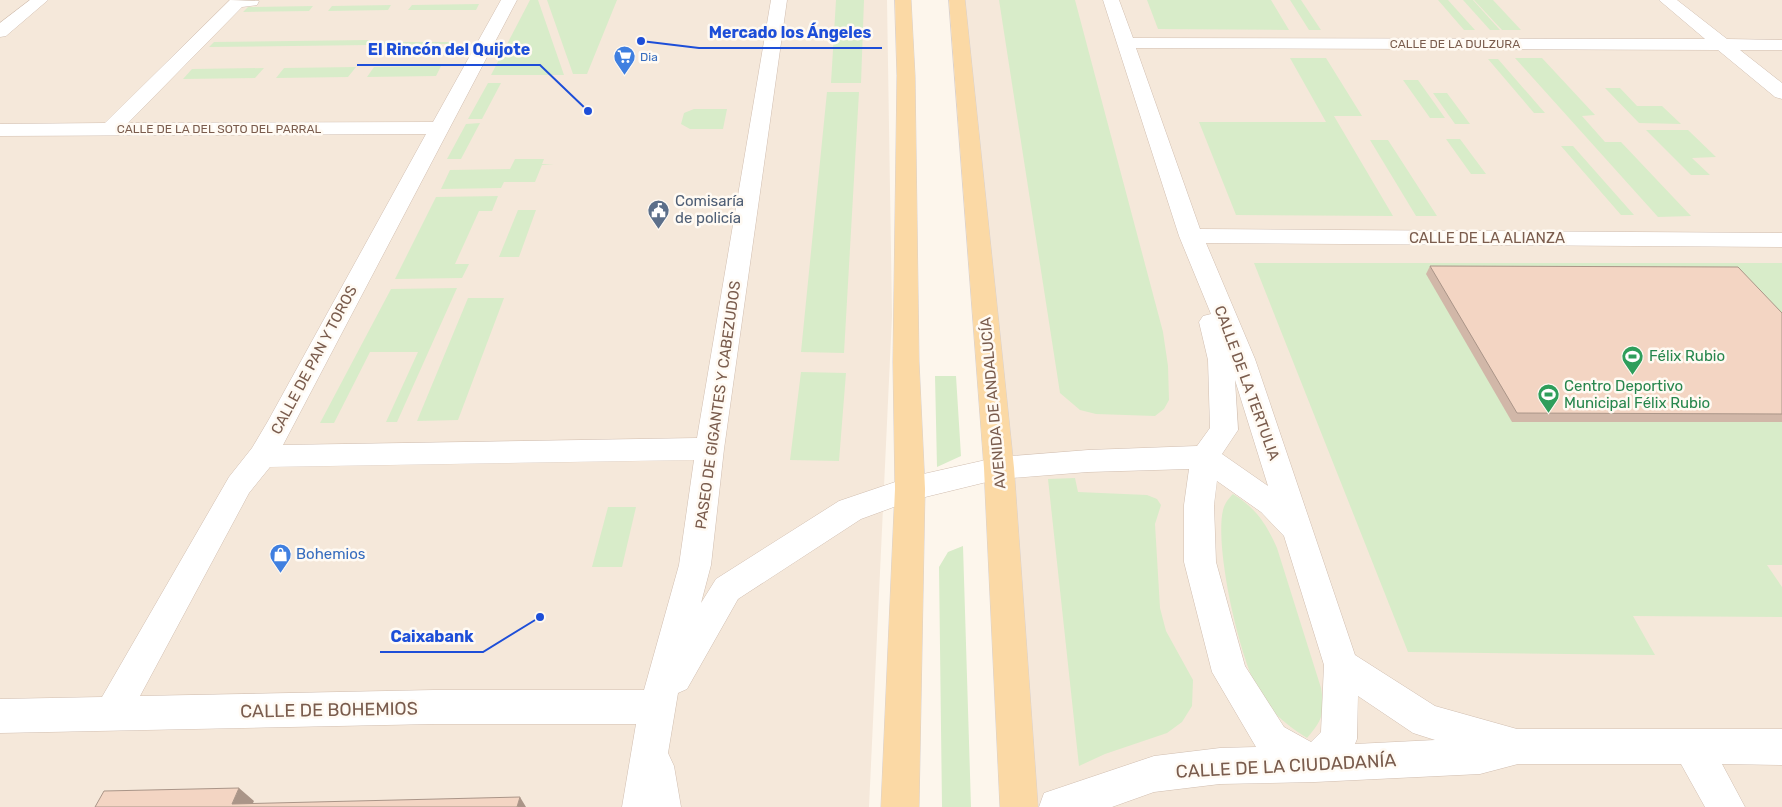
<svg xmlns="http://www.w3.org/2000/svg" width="1782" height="807" viewBox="0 0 1782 807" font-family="Rubik,sans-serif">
<rect width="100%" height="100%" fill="#fdf6ec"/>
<!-- residential -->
<path fill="#f5e8da" d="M0,0h887l5,316 -23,491h-869z
M957,0h825v807h-763z"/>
<!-- green -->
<path fill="#d8ecc9" d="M530,0h8l26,75h-73z
M547,0h70l-30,74h-14z
M836,0h28l-3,83h-30z
M999,0h76l88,332 5,34 1,34 -5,9 -9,7 -59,-2 -16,-4 -20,-17z
M1147,0h124l18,30 -131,-1z
M1290,0h11l20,30h-12z
M1438,0h10l27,30h-11z
M1463,0h10l27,30h-10z
M1474,0h19l28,30h-19z
M479,4l-3,6h-68l4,-5z
M391,5l-3,5 -60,1 4,-5z
M313,6l-4,5 -66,1 5,-5z
M370,40l-1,2h87l-7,12h-8l5,-10 -237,3 5,-5z
M1290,58h36l36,58h-28l59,100 -157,-1 -37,-93h127z
M1515,58h27l53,57 -13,1 23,26h16l70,74 -33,1z
M1488,59h10l47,54h-11z
M441,66l-5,10 -69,1 7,-10z
M356,67l-8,10 -72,1 8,-10z
M264,68l-9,10 -72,1 9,-10z
M1403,80h15l27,38h-15z
M488,83h13l-19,36h-14z
M1605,88h15l17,18h25l19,18 -42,-1z
M827,92h32l-15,261 -43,-1z
M1433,93h14l23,31h-15z
M694,109h33l-4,20h-33l-9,-5 3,-11z
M480,123l-19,36h-14l19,-35z
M1646,130h42l28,27 -24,1 18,17h-19z
M1446,139h14l26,35h-15z
M1370,140h18l49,76h-21z
M1561,146h12l61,69h-13z
M515,159h29l-2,5h12l-12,1 -7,17h-31l-3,6 -60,1 9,-19 60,-1z
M498,196l-6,15h-13l-24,53h14l-7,14 -67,1 41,-82z
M518,210h18l-17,47h-20z
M1254,263h528v302h-15l15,22v30l-149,-1 22,39 -247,-3z
M457,288l-60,134h-11l32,-70h-48l-36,71h-14l71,-134z
M468,298h36l-46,122 -41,1z
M801,372l45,1 -7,88 -49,-1z
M935,376h21l5,80 -24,11z
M1075,478l3,14 69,3 10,4 4,6 -6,19 5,84 6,23 27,49 -1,26 -10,16 -15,11 -62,21 -26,12 -31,-287z
M1233,494c23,14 34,31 44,54l44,140c4,24 2,32 -14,50 -16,-10 -32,-22 -43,-37 -23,-33 -50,-153 -41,-191 2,-7 5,-11 10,-16z
M608,507h28l-14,60h-30z
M963,546l8,261h-29l-3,-240 9,-15z"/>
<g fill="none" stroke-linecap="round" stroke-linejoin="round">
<defs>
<path id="street" d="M30,0h18l-42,36 -6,1v-14z
M230,0l29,1 -2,4 -15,2 -114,116 305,-1 68,-122h16l-234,445 414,-7 74,-438h16l-63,449 -13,116 -10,38 15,-24 123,-78 71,-24 89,-20 89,-7 109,-4 13,-18 -2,-68 -9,-38 4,-6 8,-2 -32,-78 -76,-236h16l14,38 572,1 -46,-39h18l50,39 55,1v10h-42l42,33v16l-7,-2 -57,-47 -582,-2 64,181 582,4v14l-576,-4 49,116 100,296 80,51 82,23h265v36l-60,-1 23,43h-40l-24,-43h-163l-38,10 -165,8 -95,2 -66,8 -42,15h-73l5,-14 110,-37 66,-8 36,-1 -44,-75 -28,-110v-57l5,-36 -101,3 -89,7 -86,21 -52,19 -123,80 -51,90 -9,4 -10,60 6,13 7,41h-59l14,-83h-202l-434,9v-34l102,-2 127,-220 23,-29 16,-27 158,-287 -426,2v-12l105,-1zM1235,380l33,106 -46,-32 16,-24zM694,460l-15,105 -35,125h-210l-294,6 109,-203 21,-26zM1217,481l44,31 23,24 40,129 -3,67 -10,10 -27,-15 -39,-61 -29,-104 -2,-57zM1358,696l55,37 22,7 -80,4 2,-5z"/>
<path id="primary" d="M895,0h16l4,76 4,286 6,127 -6,318h-38l14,-318 -2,-127 4,-286z
M949,0h16l49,468 24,339h-38l-16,-339z"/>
</defs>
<!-- street casing -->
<use href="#street" stroke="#d1beb0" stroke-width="1"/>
<!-- primary casing -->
<use href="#primary" stroke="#dad1cd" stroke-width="1"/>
<!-- street -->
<use href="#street" fill="#fff" fill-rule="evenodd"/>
<!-- primary -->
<use href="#primary" fill="#fbd9a5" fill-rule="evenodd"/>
</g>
<!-- wall -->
<path fill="#d1b7a8" d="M1430,266l352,47v109h-270l-86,-148z"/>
<!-- shaded-wall -->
<path fill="#aa9588" d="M239,788l15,13 -3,6 -19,-3z
M520,797l6,10h-9z"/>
<!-- building -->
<path fill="#f3d5c3" stroke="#aa9588" d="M1430,266l308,1 44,46v101l-265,-1z
M239,788l-7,16 288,-7 -3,10h-422l9,-16z"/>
<!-- icons -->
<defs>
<symbol id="supermarket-pin" viewBox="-11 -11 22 30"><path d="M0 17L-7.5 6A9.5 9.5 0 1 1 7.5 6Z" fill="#3f7fe0" stroke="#fffaf3"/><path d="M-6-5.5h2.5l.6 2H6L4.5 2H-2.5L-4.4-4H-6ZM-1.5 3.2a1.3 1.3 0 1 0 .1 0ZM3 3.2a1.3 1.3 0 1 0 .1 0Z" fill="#fff"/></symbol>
<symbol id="civic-pin" viewBox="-11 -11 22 30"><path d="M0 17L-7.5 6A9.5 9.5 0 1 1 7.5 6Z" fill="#5c6f8a" stroke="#fffaf3"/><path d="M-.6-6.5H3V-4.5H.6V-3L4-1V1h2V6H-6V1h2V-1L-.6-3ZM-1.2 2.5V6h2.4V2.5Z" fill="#fff"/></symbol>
<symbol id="stadium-pin" viewBox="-11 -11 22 30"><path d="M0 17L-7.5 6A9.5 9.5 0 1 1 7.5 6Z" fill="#2e9e5b" stroke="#fffaf3"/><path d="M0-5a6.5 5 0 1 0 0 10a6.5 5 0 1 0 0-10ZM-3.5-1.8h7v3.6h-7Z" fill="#fff"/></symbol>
<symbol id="shop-pin" viewBox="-11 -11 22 30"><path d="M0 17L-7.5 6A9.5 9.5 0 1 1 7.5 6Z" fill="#3f7fe0" stroke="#fffaf3"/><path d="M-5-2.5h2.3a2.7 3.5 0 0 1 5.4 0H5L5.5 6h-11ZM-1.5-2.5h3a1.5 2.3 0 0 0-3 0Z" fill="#fff"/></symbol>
</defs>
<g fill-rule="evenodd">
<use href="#supermarket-pin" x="612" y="44" width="25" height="34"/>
<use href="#civic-pin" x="646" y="198" width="25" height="34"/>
<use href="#stadium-pin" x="1620" y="344" width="25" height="34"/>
<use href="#stadium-pin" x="1536" y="382" width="25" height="34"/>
<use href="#shop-pin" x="268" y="542" width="25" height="34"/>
</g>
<g text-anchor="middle" stroke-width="5" stroke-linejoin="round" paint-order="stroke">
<!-- far-street labels -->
<g font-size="12" fill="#7a5c4d" stroke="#fffaf3">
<text x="1455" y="48">CALLE DE LA DULZURA</text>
<text x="219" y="133">CALLE DE LA DEL SOTO DEL PARRAL</text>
</g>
<!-- far-shop labels -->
<g font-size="12" fill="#366cbe" stroke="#fffaf3" text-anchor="start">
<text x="640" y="61">Dia</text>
</g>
<!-- service labels -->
<g font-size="15" fill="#4e5e75" stroke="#fffaf3" text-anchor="start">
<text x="675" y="206">Comisaría<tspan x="675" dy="17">de policía</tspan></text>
</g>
<!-- street labels -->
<g font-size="15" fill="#7a5c4d" stroke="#fffaf3">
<text x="1487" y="243">CALLE DE LA ALIANZA</text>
<text transform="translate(314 360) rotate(-62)" y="5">CALLE DE PAN Y TOROS</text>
<text transform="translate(1247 383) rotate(70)" y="5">CALLE DE LA TERTULIA</text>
<text transform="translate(993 403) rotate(-95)" y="5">AVENIDA DE ANDALUCÍA</text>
<text transform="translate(718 405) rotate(-82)" y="5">PASEO DE GIGANTES Y CABEZUDOS</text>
</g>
<!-- leisure labels -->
<g font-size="15" fill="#27864d" stroke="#fffaf3" text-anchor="start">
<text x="1649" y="361">Félix Rubio</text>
<text x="1564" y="391">Centro Deportivo<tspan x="1564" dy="17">Municipal Félix Rubio</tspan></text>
</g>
<!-- shop labels -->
<g font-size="15" fill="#366cbe" stroke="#fffaf3" text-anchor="start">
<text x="296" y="559">Bohemios</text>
</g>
<!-- near-street labels -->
<g font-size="18" fill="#7a5c4d" stroke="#fffaf3">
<text transform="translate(329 710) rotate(-1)" y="6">CALLE DE BOHEMIOS</text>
<text transform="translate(1286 766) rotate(-3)" y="6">CALLE DE LA CIUDADANÍA</text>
</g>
</g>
<!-- callouts -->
<path fill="none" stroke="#1d4ed8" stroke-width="2" d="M641 41L699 48H882M588 111L540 65H357M540 617L483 652H380"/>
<g fill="#1d4ed8" stroke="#fffaf3" stroke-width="2">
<circle cx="641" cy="41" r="5"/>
<circle cx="588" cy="111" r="5"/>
<circle cx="540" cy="617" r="5"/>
</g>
<g font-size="16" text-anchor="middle" font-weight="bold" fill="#1d4ed8" stroke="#fffaf3" stroke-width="5" stroke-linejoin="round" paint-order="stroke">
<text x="790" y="38">Mercado los Ángeles</text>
<text x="449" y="55">El Rincón del Quijote</text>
<text x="432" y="642">Caixabank</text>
</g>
</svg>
